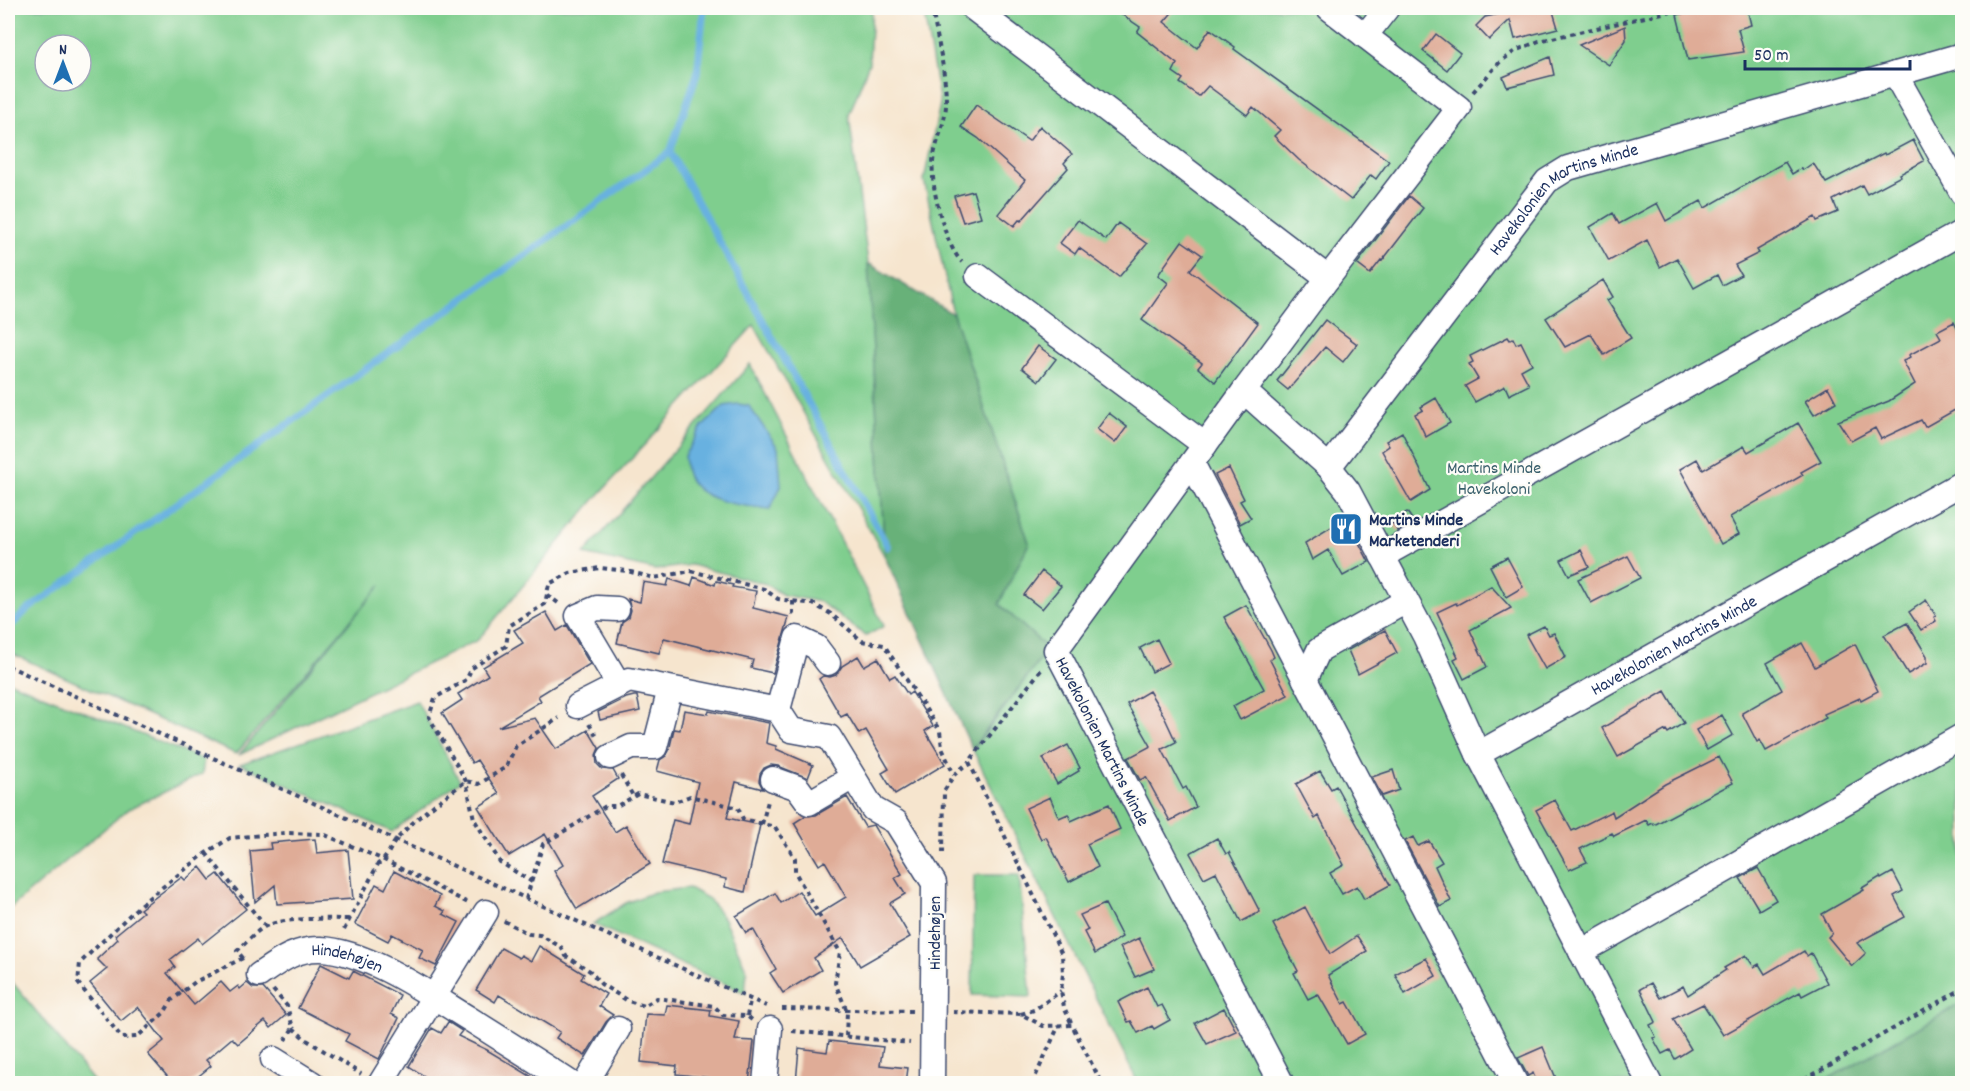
<svg xmlns="http://www.w3.org/2000/svg" width="1970" height="1091" viewBox="0 0 1970 1091" font-family="Dekko,sans-serif">
<rect width="100%" height="100%" fill="#fdfcf7"/>
<filter id="ink" filterUnits="userSpaceOnUse"><feTurbulence type="fractalNoise" baseFrequency=".0167" numOctaves="2"/><feDisplacementMap in="SourceGraphic" scale="12" xChannelSelector="R" yChannelSelector="G"/><feConvolveMatrix kernelMatrix="1 2 1 2 8 2 1 2 1" color-interpolation-filters="sRGB"/></filter>
<filter id="wash" filterUnits="userSpaceOnUse"><feTurbulence type="fractalNoise" baseFrequency=".008" numOctaves="4" result="noise"/><feDisplacementMap in="SourceGraphic" scale="24" xChannelSelector="R" yChannelSelector="G"/><feGaussianBlur stdDeviation="1.35" result="paint"/><feColorMatrix in="noise" values="0 0 0 0 0 0 0 0 0 0 0 0 0 0 0 0 0 1.4 0 .05"/><feComposite in="paint" operator="in"/></filter>
<g filter="url(#wash)">
<rect width="100%" height="100%" fill="#f6e5ce"/>
<!-- green -->
<path fill="#7fce8e" stroke="#4d7e76" stroke-width="1.5" fill-rule="evenodd" d="M8,8h864l-3,55 -20,52 19,148 17,294 -131,-232 -159,174 -117,141 -239,115 142,-170 -145,169 -228,-102zM45,45h36v36h-36z
M923,8h1039v995l-141,80h-683l-165,-333 75,-101 -49,-45 30,-61 -76,-229 -29,-134 16,-76z
M750,364l134,262 -18,10 -46,-34 -37,-7 -17,-11 -75,-19 -36,5 -71,-16z
M8,681l196,79 -2,14 -75,36 -119,100z
M417,701l43,80 -68,51 -152,-68z
M974,875h45l12,122 -59,-2z
M689,888l20,11 15,20 23,52 -2,22 -152,-69 33,-21 28,-11z
M8,977l87,106h-87z"/>
<!-- forest -->
<path fill="#67b179" stroke="#41706c" stroke-width="1.5" d="M868,263l85,51 76,229 -30,61 49,45 -76,100 -87,-192z
M1962,1003v80h-141z"/>
<!-- water -->
<path fill="#68b1e0" stroke="#42709f" stroke-width="1.5" d="M738,404l11,2 29,42 3,38 -11,23c-25,-3 -73,-6 -83,-35 -2,-6 -2,-13 -3,-18l18,-29 22,-21z"/>
<g fill="none" stroke-linecap="round" stroke-linejoin="round">
<!-- stream -->
<path stroke="#68b1e0" stroke-width="7" d="M670,152l218,395
M8,629l18,-18 644,-459 27,-78 7,-66"/>
</g>
<g id="blocks">
<!-- building -->
<path fill="#dfac97" d="M1112,8h64l-12,14 33,26 13,-19 25,18 -1,2 155,112 -13,18 -5,-4 -20,25 -52,-40 -25,-24 6,-6 -27,-23 -6,8 -39,-29 -9,10 -19,-13 3,-4 -10,-7 4,-8 -40,-32 3,-5z
M1529,8h23l6,20 -43,11 -5,-19 -21,20 -13,-14 9,-9z
M1706,8h41l4,17 -13,4 6,23 -56,8 -11,-45z
M1625,26l1,14 -17,25 -30,-20z
M1436,34l24,19 -13,17 -24,-19z
M1550,57l4,18 -47,12 -4,-10z
M976,105l53,36 11,-15 32,28 -8,9 4,5 -47,53 -2,-1 -5,6 -16,-12 27,-34 -47,-42 -17,-11z
M1913,140l11,21 -24,13 1,2 -34,18 -5,-9 -29,15 5,12 -21,9 -2,-4 -58,33 2,3 -24,12 6,10 -19,10 -5,-10 -23,13 -17,-30 -17,9 -13,-27 -38,21 -19,-34 23,-14 6,11 38,-21 9,18 35,-20 4,7 80,-46 7,12 10,-6 1,2 10,-7 13,20 58,-30 1,2z
M973,191l8,26 -18,5 -9,-26z
M1409,196l14,12 -41,53 -1,-1 -11,14 -13,-10z
M1078,220l28,20 12,-17 29,21 -28,33 -40,-29 -4,6 -15,-11z
M1182,241l20,14 -12,15 68,53 -43,59 -17,-14 4,-5 -60,-43 26,-37 -10,-8z
M1603,280l10,17 -6,3 24,38 -27,17 -13,-21 -26,13 -19,-29z
M1325,320l32,24 -14,18 -18,-15 -37,43 -11,-9z
M1954,322l8,16v68l-37,21 -4,-7 -40,19 -6,-11 -24,13 -13,-20 51,-20 26,-17 -12,-23 7,-4 -1,-2 32,-17 -4,-7z
M1508,337l2,3 3,-2 3,6 5,-2 11,22 -11,6 8,15 -20,10 -4,-9 -30,16 -10,-16 13,-7 -9,-15 4,-2 -3,-6z
M1038,346l18,13 -17,22 -17,-13z
M1828,387l8,15 -22,13 -9,-14z
M1436,398l14,25 -24,14 -11,-23 8,-4 -2,-3z
M1109,413l18,14 -12,16 -18,-14z
M1798,423l23,38 -20,11 2,3 -73,42 9,17 -18,10 -41,-75 17,-10 6,11 41,-24 4,6z
M1402,432l28,58 -19,12 -29,-51 7,-5 -3,-5z
M1229,468l15,31 -4,2 11,17 -11,6 -25,-49z
M1407,512l7,10 -16,9 -7,-10z
M1346,518l23,44 -26,14 -15,-26 -16,10 -7,-17z
M1581,550l8,17 -20,8 -8,-15z
M1628,556l12,22 -49,25 -13,-24z
M1507,557l16,30 -17,10 -16,-31z
M1042,571l19,15 -19,23 -18,-14z
M694,577l21,8 1,-4 17,4 -1,2 24,4 -3,17 36,9 -16,56 -22,-5 2,-8 -89,-22 -5,15 -42,-10 5,-21 7,-5 2,-7 -3,-11 12,3 3,-20 24,4 2,-7 22,7z
M1491,586l20,22 -41,22 17,37 -23,12 -10,-20 4,-2 -21,-45 19,-9 1,2z
M1926,600l10,16 -2,1 2,4 -15,9 -12,-18z
M1246,605l25,45 3,7 -4,3 18,35 -48,25 -7,-14 31,-17 -40,-72z
M546,612l11,19 10,-6 23,39 -52,32 3,5 -43,26 37,-9 21,31 32,-19 11,18 -3,7 1,9 5,5 11,1 5,9 -26,17 23,36 11,-7 24,39 -73,45 -23,-38 9,-6 -18,-31 -36,22 -31,-49 21,-13 -22,-34 -5,3 -30,-50 20,-13 -4,-6 30,-19 -5,-8 40,-24 -9,-13z
M1907,623l20,33v7l-19,11 -24,-39z
M1544,626l5,9 5,-2 12,24 -21,12 -19,-34z
M1385,630l12,23 -39,21 -10,-24z
M1157,639l12,24 -17,9 -12,-24z
M1802,643l13,24 40,-23 23,47 -17,9 -1,-2 -36,16 2,4 -60,33 -6,-11 -3,2 -15,-29 40,-23 -15,-27z
M858,656l6,10 14,-8 12,20 5,-3 13,20 4,-3 21,34 -8,5 20,33 -50,30 -13,-21 7,-4 -23,-39 -7,4 -12,-20 -6,3 -22,-38 4,-3 7,1 6,-2 6,-9z
M1149,691l14,23 13,28 -14,7 21,40 3,-2 10,20 -26,14 -24,-44 -6,3 -12,-22 23,-12 -24,-42z
M1665,691l19,32 -16,10 -2,-3 -48,27 -16,-29z
M634,696h3l3,15 -40,9 -2,-8 28,-14z
M684,710l24,4 1,-3 60,12 -3,20 10,3v3l37,16 -5,13 -30,-12 -7,-1 -7,3 -4,6 -1,7 4,8 -27,-7 -9,36 33,7 -15,67 -20,-5 1,-8 -64,-15 11,-44 16,4 9,-42 -41,-11 3,-11 6,-4 3,-5 5,-22 6,1z
M1722,715l11,20 -26,15 -11,-20z
M1068,745l12,23 -2,1 1,2 -22,13 -14,-26z
M1719,757l14,26 -79,42 -1,-2 -4,2 -3,-5 -32,16 -2,-3 -32,16 7,13 -18,8 -33,-60 19,-10 17,31 40,-20 2,6 51,-33z
M1393,770l6,20 -17,6 -10,-19z
M1320,771l11,18 5,-3 54,99 -26,14 -7,-13 -15,8 -12,-21 14,-8 -25,-49 -4,3 -19,-35z
M847,797l18,30 8,-2 29,49 -7,4 10,16 -15,9 20,34 -50,29 -17,-28 -29,20 7,12 -38,23 -13,-20 6,-4 -23,-40 -7,4 -10,-17 39,-23 6,10 18,-12 16,25 31,-19 -21,-36 -6,4 -25,-42 11,-7 11,-1z
M1050,797l9,21 9,-4 3,7 38,-17 11,25 -33,15 11,23 -29,15 -23,-45 -5,2 -15,-31z
M1413,837l5,9 11,-5 13,21 -7,4 16,35 -11,6 -35,-66z
M1217,838l9,16 3,-2 31,60 -19,10 -25,-50 -12,6 -14,-25z
M315,839l2,14 31,-3 5,49 -76,5 -2,-19 -20,17 -5,-51 21,-2 -1,-6z
M200,867l10,13 8,-6 28,35 -44,35 -4,-6 -28,22 5,7 -8,6 27,32 27,-23 9,10 8,-6 2,3 7,-6 6,5h10l23,27 -15,13 -6,-7 -27,23 -6,-6 -26,22 5,6 -21,17h-17l-25,-29 16,-13 -26,-34 -17,14 -31,-38 17,-14 -10,-10 21,-20 -3,-4 28,-23 -3,-3 42,-32 3,3z
M1758,868l18,32 -17,10 -19,-32z
M394,871l46,25 -5,10 10,5 -2,3 16,8 -23,44 -17,-8 4,-8 -31,-16 -4,7 -33,-17 21,-40 9,5z
M1893,872l10,19 -9,5 11,21 -48,26 9,10 -14,13 -24,-29 4,-4 -10,-19 42,-24 -2,-2 18,-11 1,2z
M1105,904l17,33 -27,17 -11,-22 4,-2 -8,-15z
M1305,907l25,47 27,-18 10,15 -39,24 15,29 4,-2 18,32 -18,10 -29,-50 -10,5 -14,-26 4,-2 -25,-47z
M1139,938l15,31 -19,8 -15,-30z
M539,946l45,28 -3,5 25,15 -7,12 14,9 -7,7 -21,34 -29,-18 4,-6 -61,-37 -4,7 -19,-12 25,-42 18,10 2,-3 10,6z
M1804,951l3,5 4,-3 16,30 -25,13 -2,-4 -77,43 -20,-31 -30,15 18,30 -16,10 -5,-9 -8,4 -9,-16 3,-1 -6,-12 6,-3 -16,-33 11,-6 9,15 23,-12 5,9 38,-25 -2,-2 22,-13 8,12 5,-3 6,10z
M1426,958l10,18 -31,18 -10,-20z
M321,964l28,14 4,-7 47,24 -9,19 8,4 -20,41 -34,-18 4,-7 -51,-26z
M1147,987l10,20 5,-2 8,15 -16,9 -2,-3 -14,7 -7,-12 -3,1 -10,-20z
M667,1005l44,5 -1,6 29,5 -4,19 19,1 -5,42h-37v-5l-36,-4 1,-8 -36,-4 5,-48 19,1z
M1224,1008l12,23 -29,13 -12,-21z
M448,1022l14,9 -4,5 29,14 55,33h-123l5,-7 -15,-10 23,-38 9,5z
M829,1041l54,6 -3,18 28,3 -2,15h-110l3,-35 28,4z
M1543,1047l15,36h-21l-4,-10 -5,3 -10,-18z"/>
</g>
</g>
<g filter="url(#ink)">
<use href="#blocks" fill-opacity="0" stroke="#3c4a6f" stroke-width="1.5"/>
<g fill="none" stroke-linecap="round" stroke-linejoin="round">
<defs>
<g id="minor">
<path d="M973,8l355,270"/>
<path d="M1365,36l22,-28"/>
<path d="M1895,74l67,119"/>
<path d="M978,276l227,169"/>
<path d="M1244,391l84,-113 131,-170 -130,-100"/>
<path d="M1192,463l324,621"/>
<path id="s1" d="M1329,467l218,-286 21,-13 394,-113"/>
<path d="M1382,556l580,-324"/>
<path d="M617,609l-20,-1 -19,8 41,69"/>
<path d="M1305,680l14,-30 87,-49"/>
<path d="M578,706l51,-26 149,30 13,20 38,7 44,72 23,13 38,61 -2,201"/>
<path d="M778,710l19,-72 19,9 12,16"/>
<path id="s2" d="M1478,754l484,-271"/>
<path d="M610,757l21,-10h24l15,-58"/>
<path d="M773,779l25,9 11,15 44,-26"/>
<path d="M1581,952l381,-216"/>
<path id="s3" d="M259,975c19,-13 37,-27 62,-26 46,2 108,45 147,69 35,22 70,44 104,66"/>
<path d="M273,1059l40,25"/>
<path d="M380,1084l106,-172"/>
<path d="M585,1084l33,-55"/>
<path d="M765,1084l5,-55"/>
<path d="M1282,1084l-226,-434 188,-259 85,76 19,24 77,145 53,118 172,330"/>
</g>
</defs>
<!-- minor casing -->
<use href="#minor" stroke="#3c4a6f" stroke-width="27"/>
<!-- path -->
<path stroke="#3c4a6f" stroke-width="4" stroke-dasharray="4.5 4.5" stroke-linecap="butt" d="M932,8c5,32 14,62 14,95 0,21 -11,39 -13,59 -3,23 12,84 29,100
M1473,92l27,-30 15,-11 24,-10 146,-33
M547,595l14,10
M793,601v18
M8,666l758,340
M1041,670l-72,92 93,192 1,20 -2,17 3,16 8,18
M589,724l9,14
M621,775l12,21
M762,824l6,-23
M206,853l59,73
M943,853l1,-62 10,-16 15,-13
M532,882l-32,-20 -26,-43 -8,-38 -37,-64 6,-19 31,-18 6,-12 34,-22 3,-20 36,-22 4,-20 21,-11 30,-5 27,3 27,7 37,-7 73,18 14,10 35,5 18,10 31,27 22,4 56,86 2,17 12,27
M526,899l17,-55 63,-38h11l21,-12 37,8 15,-6 48,12 5,11 32,8 20,31v14l45,80 -5,31 12,28 -1,26
M504,921l25,13 11,1 21,12 5,9 24,15 11,13 27,17 16,5 13,-8 57,8 9,9 24,1 5,4
M344,930l34,-66c10,-6 12,-17 19,-25 20,-23 45,-40 69,-58l13,3 27,-17 10,-21 43,-28
M243,958l-48,24 -23,18 -8,13 -27,24 -15,1 -44,-55 2,-20 61,-59 65,-51 24,-15 55,-5 38,1 61,26 84,43
M243,958l-6,-7c9,-8 19,-20 29,-25 20,-9 61,-7 84,-7
M273,990l14,16 6,22 -8,12
M782,1009l130,2
M953,1012l68,2 22,12 29,-1 30,59
M1021,1014l13,-4 27,-19
M747,1016l3,-15
M293,1028l12,11 56,35
M792,1031l118,12
M1032,1084l27,-59
M1797,1084l165,-95"/>
<!-- minor -->
<use href="#minor" stroke="#fff" stroke-width="24"/>
</g>
</g>
<!-- icons -->
<defs>
<symbol id="restaurant-square" viewBox="-11 -11 22 22"><rect x="-9" y="-9" width="18" height="18" rx="4" fill="#1f6fb2" stroke="#fdfcf7"/><path d="M-5-6h1v4h1v-4h1v4h1v-4h1v5L-1.5 .5V6h-2V.5L-5-1ZM5-6V6H3V1.5H1.5Q1.5-4 5-6Z" fill="#fff"/></symbol>
</defs>
<g fill-rule="evenodd">
<use href="#restaurant-square" x="1327" y="510" width="38" height="38"/>
</g>
<g text-anchor="middle" stroke-width="4.5" stroke-linejoin="round" paint-order="stroke">
<!-- street labels -->
<g font-size="18" fill="#1b2f5e" stroke="#fdfcf7">
<text dy="6" stroke="none"><textPath href="#s1" startOffset="363">Havekolonien Martins Minde</textPath></text>
<text dy="6" stroke="none"><textPath href="#s2" startOffset="224">Havekolonien Martins Minde</textPath></text>
<text transform="translate(1103 741) rotate(63)" y="6">Havekolonien Martins Minde</text>
<text transform="translate(934 933) rotate(-90)" y="6">Hindehøjen</text>
<text dy="6" stroke="none"><textPath href="#s3" startOffset="96">Hindehøjen</textPath></text>
</g>
<!-- park labels -->
<g font-size="18" fill="#395f6c" stroke="#fdfcf7">
<text x="1494" y="473">Martins Minde<tspan x="1494" dy="21">Havekoloni</tspan></text>
</g>
<!-- poi labels -->
<g font-size="18" font-weight="bold" fill="#1b2f5e" stroke="#fdfcf7" text-anchor="start">
<text x="1369" y="525">Martins Minde<tspan x="1369" dy="21">Marketenderi</tspan></text>
</g>
</g>
<!-- margin -->
<rect width="1970" height="1091" fill="none" stroke="#fdfcf7" stroke-width="30"/>
<!-- north arrow -->
<g transform="translate(63 63)"><circle r="28" fill="#fdfcf7" stroke="#a3aaba" stroke-width="1.5"/>
<path d="M0-4.5L10 22L0 15L-10 22Z" fill="#1f6fb2"/>
<text y="-9" font-size="16" font-weight="bold" text-anchor="middle" fill="#1b2f5e">N</text>
</g>
<!-- scale -->
<path d="M1745 60v9h165v-9" fill="none" stroke="#1b2f5e" stroke-width="3"/>
<text x="1754" y="60" font-size="18" fill="#1b2f5e" stroke="#fdfcf7" stroke-width="4.5" paint-order="stroke">50 m</text>
</svg>
